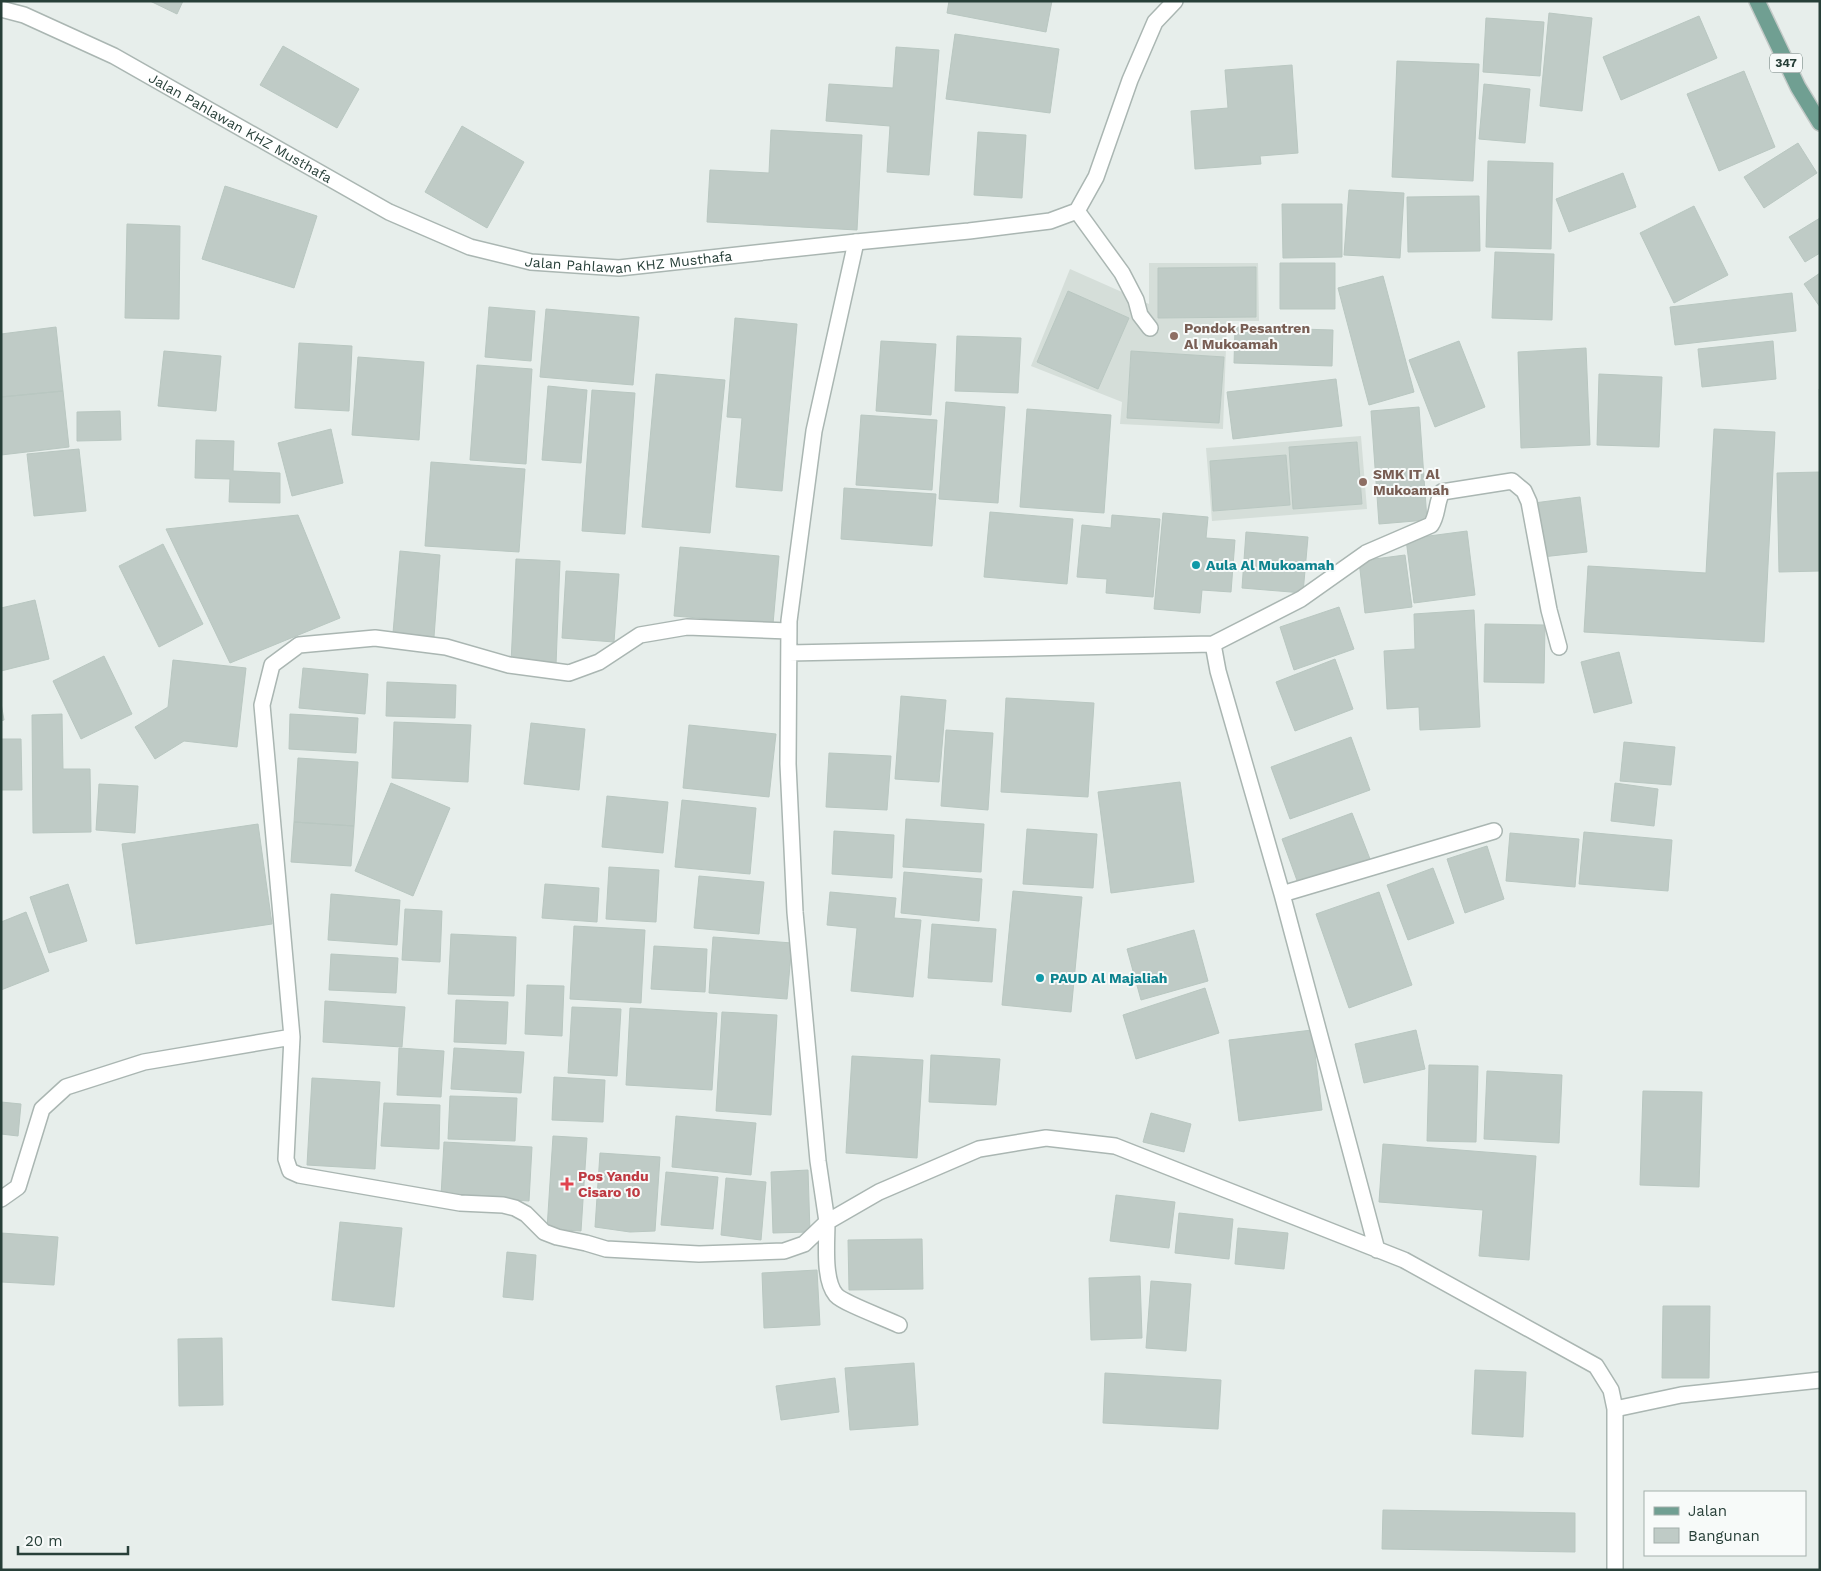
<svg xmlns="http://www.w3.org/2000/svg" width="1821" height="1571" viewBox="0 0 1821 1571" font-family="'Work Sans',sans-serif">
<rect width="100%" height="100%" fill="#e7eeeb"/>
<!-- built -->
<path fill="#d5ded9" fill-rule="evenodd" d="M1149,263h109l1,58h-32l-4,108 -103,-5 2,-22 -91,-36 39,-97 79,35zM1255,267l1,50 -97,1 -1,-50zM1068,291l61,27 -31,71 -61,-27zM1131,351l92,6 -4,66 -92,-6z
M1361,436l6,73 -155,12 -6,-73zM1357,442l5,62 -69,5 -4,-62zM1286,455l4,50 -77,6 -3,-50z"/>
<!-- building -->
<path fill="#bfcbc6" stroke="#b9c7c1" d="M150,1h33l-6,13z
M949,1h103l-6,31 -99,-19z
M1549,13l43,5 -10,93 -42,-5z
M1699,16l18,42 -96,42 -18,-43z
M1486,18l58,4 -4,54 -57,-4z
M955,34l104,15 -9,64 -104,-14z
M283,46l76,43 -22,39 -77,-43z
M896,47l43,3 -10,125 -42,-3 3,-46 -64,-5 3,-37 64,4z
M1397,61l82,3 -6,117 -81,-4z
M1292,65l6,88 -38,3 1,8 -66,5 -4,-58 37,-3 -3,-38z
M1744,71l31,76 -56,24 -32,-77z
M1484,84l46,5 -5,54 -46,-4z
M462,126l62,36 -37,66 -62,-36z
M771,130l91,5 -5,95 -150,-8 3,-52 59,3z
M978,132l48,3 -4,63 -48,-3z
M1798,143l19,30 -53,35 -20,-31z
M1488,161l65,2 -2,86 -65,-2z
M1623,173l13,34 -67,25 -13,-33z
M225,186l92,30 -23,72 -92,-29z
M1349,190l55,3 -4,65 -56,-3z
M1479,196l1,55 -72,1 -1,-55z
M1282,204h60v53l-59,1z
M1694,206l34,69 -54,28 -34,-70z
M1820,218v35l-15,9 -16,-25z
M127,224l53,2 -1,93 -54,-1z
M1495,252l59,2 -2,66 -60,-2z
M1280,263h55v46h-55z
M1256,267v50l-98,1v-50z
M1820,273v34l-16,-23z
M1383,276l31,116 -45,13 -31,-117z
M1068,291l61,27 -31,71 -61,-27z
M1792,293l4,38 -121,14 -5,-38z
M489,307l46,4 -4,50 -46,-4z
M546,309l93,8 -6,68 -93,-8z
M735,318l62,6 -15,167 -46,-4 6,-69 -15,-1z
M56,327l7,64 -62,6v-63z
M1235,327l98,3 -1,36 -98,-3z
M957,336l64,2 -3,55 -63,-2z
M881,341l55,3 -5,71 -55,-4z
M1459,341l26,66 -50,20 -26,-67z
M1773,341l3,38 -74,8 -4,-38z
M299,343l53,3 -3,65 -54,-3z
M1586,348l4,97 -69,3 -3,-96z
M164,351l57,5 -5,55 -58,-5z
M1131,351l93,6 -5,66 -92,-5z
M358,357l66,5 -5,78 -67,-5z
M477,365l55,4 -6,95 -56,-4z
M656,374l69,6 -15,153 -68,-6z
M1599,374l63,3 -3,70 -62,-2z
M1336,379l6,47 -109,13 -6,-47z
M548,386l39,4 -6,73 -39,-3z
M1819,389h1v63z
M592,390l43,3 -10,141 -43,-3z
M63,391l6,56 -68,8v-58z
M946,402l59,5 -7,96 -59,-4z
M1419,407l8,113 -48,4 -8,-113z
M1027,409l84,6 -7,98 -84,-6z
M120,411l1,29 -44,1v-29z
M861,415l76,5 -5,70 -76,-5z
M331,429l12,54 -51,13 -14,-53z
M1714,429l61,3 -11,210 -180,-10 4,-66 118,7z
M196,440l38,1 -1,30 47,2v30l-51,-1 1,-23 -35,-1z
M1357,442l5,62 -69,5 -4,-62z
M79,449l7,62 -52,5 -7,-62z
M1286,455l4,50 -77,6 -3,-50z
M431,462l94,7 -6,83 -94,-6z
M1820,472v99l-41,1 -2,-99z
M844,488l92,6 -4,52 -91,-7z
M1580,497l7,55 -45,5 -8,-54z
M990,512l83,7 -6,65 -83,-7z
M1163,513l45,4 -2,21 29,2 -4,52 -29,-2 -2,23 -46,-4z
M298,515l42,103 -110,45 -64,-134z
M1112,515l48,4 -7,78 -47,-4 1,-14 -30,-2 5,-52 29,3z
M1467,531l8,64 -61,8 -8,-64z
M1246,532l62,5 -5,56 -61,-5z
M163,544l40,80 -44,23 -40,-81z
M680,547l99,9 -6,68 -99,-8z
M400,551l40,4 -6,82 -41,-4z
M1405,555l7,52 -47,6 -6,-52z
M516,559l44,2 -4,104 -45,-2z
M566,571l53,3 -5,68 -52,-4z
M35,600l14,59 -48,12v-63z
M1339,607l15,42 -60,21 -14,-43z
M1474,610l6,117 -60,3 -1,-23 -32,2 -3,-58 31,-2 -1,-35z
M1485,624l60,1 -1,58 -60,-1z
M1619,652l13,51 -38,10 -13,-51z
M104,656l28,58 -51,25 -28,-58z
M1335,659l18,50 -58,22 -19,-49z
M173,660l73,8 -9,79 -53,-6 -29,18 -20,-32 33,-20z
M303,668l65,6 -3,40 -66,-6z
M387,682l69,3 -1,33 -69,-2z
M901,696l45,4 -7,82 -44,-3z
M1006,698l88,5 -6,94 -87,-5z
M1,703l3,17 -3,1z
M62,714l1,55h27l1,63 -58,1 -1,-118z
M290,714l68,4 -2,35 -67,-4z
M394,722l77,3 -3,57 -76,-4z
M531,723l54,6 -6,61 -55,-6z
M689,725l87,9 -7,63 -86,-9z
M946,730l47,3 -5,77 -47,-4z
M1351,737l19,53 -80,29 -19,-52z
M1,739h20l1,51h-21z
M1624,742l51,5 -4,38 -51,-4z
M829,753l62,3 -4,54 -61,-3z
M298,758l60,4 -4,64 -60,-4z
M1180,782l14,100 -83,11 -13,-101z
M391,783l59,25 -37,88 -58,-25z
M1615,783l43,6 -4,37 -43,-5z
M99,784l39,2 -3,47 -39,-3z
M607,796l61,6 -5,51 -61,-6z
M682,800l74,8 -6,66 -75,-7z
M1352,813l18,46 -71,27 -17,-47z
M906,819l78,5 -3,48 -78,-5z
M294,822l60,4 -3,40 -60,-4z
M258,824l14,100 -136,20 -14,-100z
M1027,829l70,5 -4,54 -70,-4z
M834,831l60,4 -2,43 -60,-4z
M1584,832l88,8 -4,51 -89,-7z
M1510,833l69,6 -4,48 -69,-6z
M1487,846l17,53 -39,14 -18,-54z
M609,867l50,3 -3,52 -50,-3z
M1433,868l21,55 -46,17 -21,-55z
M904,872l78,7 -3,42 -78,-8z
M699,876l65,6 -5,52 -65,-6z
M68,884l19,57 -38,12 -19,-56z
M545,884l54,4 -2,34 -55,-4z
M1013,891l69,6 -11,115 -69,-7z
M830,892l66,6 -2,20 27,2 -8,77 -62,-6 6,-63 -30,-3z
M1379,892l33,93 -63,23 -33,-94z
M331,894l69,6 -3,45 -69,-5z
M405,909l37,2 -2,51 -38,-2z
M26,912l23,59 -48,19v-68z
M932,924l64,5 -4,53 -64,-4z
M574,926l71,4 -4,73 -71,-4z
M1194,930l14,51 -67,19 -14,-51z
M451,934l65,3 -2,59 -66,-2z
M713,937l79,6 -5,56 -78,-6z
M654,946l53,3 -2,43 -54,-3z
M331,954l67,4 -2,35 -67,-3z
M527,985l37,1 -2,50 -37,-2z
M1205,988l14,45 -83,26 -13,-44z
M456,1000l52,2 -2,42 -52,-2z
M325,1001l80,6 -3,40 -79,-5z
M572,1007l49,2 -4,67 -49,-3z
M630,1008l87,5 -5,77 -86,-5z
M722,1012l55,3 -6,100 -55,-4z
M1312,1030l10,80 -83,11 -10,-81z
M1416,1030l9,39 -61,14 -9,-39z
M399,1048l45,3 -3,46 -44,-2z
M454,1048l70,4 -3,41 -70,-4z
M931,1055l69,4 -4,46 -67,-3z
M852,1056l71,4 -6,98 -71,-5z
M1429,1065l49,1 -2,76 -49,-1z
M1487,1071l75,4 -3,68 -75,-4z
M554,1077l51,3 -2,42 -51,-2z
M312,1078l68,4 -5,87 -68,-4z
M1643,1091l59,1 -3,95 -59,-2z
M450,1096l67,2 -2,43 -67,-2z
M1,1102l20,2 -3,32 -17,-2z
M384,1103l56,2 -1,44 -58,-3z
M1151,1113l40,11 -7,28 -41,-10z
M676,1116l80,7 -5,52 -79,-8z
M553,1136l34,2 -6,93 -34,-2z
M444,1142l88,5 -3,54 -88,-5z
M1383,1144l153,12 -7,104 -50,-4 4,-46 -104,-8z
M600,1153l60,4 -5,74 -25,1 -35,-5z
M808,1170l2,62 -37,1 -2,-61z
M666,1172l52,5 -5,52 -52,-4z
M726,1178l40,4 -5,58 -40,-5z
M1116,1195l59,7 -6,46 -59,-7z
M1179,1213l54,6 -4,40 -54,-6z
M340,1222l62,6 -8,79 -62,-7z
M1238,1228l50,5 -4,36 -49,-5z
M1,1233l57,4 -4,48 -53,-3z
M922,1239l1,50 -74,1 -1,-50z
M507,1252l29,3 -3,45 -30,-3z
M817,1270l3,55 -56,3 -2,-55z
M1140,1276l2,62 -51,2 -2,-62z
M1151,1281l40,3 -5,67 -40,-3z
M1663,1306h47l-1,72h-47z
M222,1338l1,67 -44,1 -1,-67z
M914,1363l4,62 -68,5 -5,-62z
M1475,1370l51,2 -3,65 -51,-3z
M1105,1373l116,7 -3,49 -115,-6z
M835,1378l4,34 -58,8 -5,-34z
M1383,1510l192,3v39l-193,-3z"/>
<g fill="none" stroke-linecap="round" stroke-linejoin="round">
<defs>
<path id="minor" d="M1077,211l45,62 14,27 4,15 10,13
M856,242l-42,189 -25,190 -1,143 7,148 23,249 9,61 52,-30 100,-43 67,-11 69,8 289,114 192,106 15,24 4,19v161
M789,631l-102,-4 -47,8 -41,27 -30,11 -60,-8 -63,-18 -71,-9 -76,7 -27,20 -10,40 30,332 -6,122 4,12 9,4 161,28 43,2 12,3 11,6 18,18 13,5 29,6 20,6 93,5 85,-3 20,-7 23,-22
M1213,644l88,-45 65,-46 65,-28c7,-10 5,-22 11,-33l70,-11 12,10 5,11 20,108 10,37
M789,653l424,-9 5,27 64,223 95,356
M1282,894l212,-63
M1,1199l17,-12 24,-78 24,-22 78,-25 148,-25
M827,1222c0,19 -4,58 9,73 7,8 51,24 63,30
M1615,1409l66,-14 139,-15"/>
<g id="tertiary">
<path id="s1" d="M1,9l23,6 90,41 275,156 81,35 61,15 88,6 237,-26 113,-11 81,-10 27,-10 19,-34 34,-97 25,-58 20,-21"/>
</g>
<path id="primary" d="M1757,1l41,86 22,36"/>
</defs>
<!-- minor casing -->
<use href="#minor" stroke="#aab6b2" stroke-width="18"/>
<!-- tertiary casing -->
<use href="#tertiary" stroke="#aab6b2" stroke-width="18"/>
<!-- primary casing -->
<use href="#primary" stroke="#c3c9c7" stroke-width="18"/>
<!-- minor -->
<use href="#minor" stroke="#fff" stroke-width="15"/>
<!-- tertiary -->
<use href="#tertiary" stroke="#fff" stroke-width="15"/>
<!-- primary -->
<use href="#primary" stroke="#709f92" stroke-width="15"/>
</g>
<!-- markers -->
<g fill="#8d6e63" stroke="#f7faf9" stroke-width="2">
<circle cx="1174" cy="336" r="5"/>
<circle cx="1363" cy="482" r="5"/>
</g>
<g fill="#0f9aa8" stroke="#f7faf9" stroke-width="2">
<circle cx="1196" cy="565" r="5"/>
<circle cx="1040" cy="978" r="5"/>
</g>
<path fill="#e0444e" stroke="#f7faf9" stroke-width="2" d="M564.5 1176.5h5v5h5v5h-5v5h-5v-5h-5v-5h5z"/>
<g text-anchor="middle" stroke-width="4" stroke-linejoin="round" paint-order="stroke">
<!-- shield labels -->
<rect fill="#f7faf9" stroke="#657772" stroke-width="1" x="1770" y="53.5" width="32" height="19" rx="4"/>
<g font-size="12" font-weight="bold" fill="#273f38">
<text x="1786" y="67">347</text>
</g>
<!-- street labels -->
<g font-size="14" fill="#273f38" stroke="#f7faf9">
<text dy="5" stroke="none"><textPath href="#s1" startOffset="268">Jalan Pahlawan KHZ Musthafa</textPath></text>
<text dy="5" stroke="none"><textPath href="#s1" startOffset="688">Jalan Pahlawan KHZ Musthafa</textPath></text>
</g>
<!-- education labels -->
<g font-size="14" font-weight="bold" fill="#785e54" stroke="#f7faf9" text-anchor="start">
<text x="1184" y="333">Pondok Pesantren<tspan x="1184" dy="16">Al Mukoamah</tspan></text>
<text x="1373" y="479">SMK IT Al<tspan x="1373" dy="16">Mukoamah</tspan></text>
</g>
<!-- culture labels -->
<g font-size="14" font-weight="bold" fill="#0d838f" stroke="#f7faf9" text-anchor="start">
<text x="1206" y="570">Aula Al Mukoamah</text>
<text x="1050" y="983">PAUD Al Majaliah</text>
</g>
<!-- health labels -->
<g font-size="14" font-weight="bold" fill="#be3a42" stroke="#f7faf9" text-anchor="start">
<text x="578" y="1181">Pos Yandu<tspan x="578" dy="16">Cisaro 10</tspan></text>
</g>
</g>
<!-- border -->
<rect width="1821" height="1571" fill="none" stroke="#273f38" stroke-width="5"/>
<!-- legend -->
<rect x="1644" y="1491" width="162" height="65" fill="#f7faf9" stroke="#a4afac"/>
<rect x="1654" y="1507" width="25" height="8" fill="#709f92" stroke="#a4afac"/>
<text x="1688" y="1516" font-size="15" fill="#273f38">Jalan</text>
<rect x="1654" y="1528" width="25" height="15" fill="#bfcbc6" stroke="#a4afac"/>
<text x="1688" y="1541" font-size="15" fill="#273f38">Bangunan</text>
<!-- scale -->
<path d="M18 1546v8h110v-8" fill="none" stroke="#273f38" stroke-width="2.5"/>
<text x="25" y="1546" font-size="15" fill="#273f38" stroke="#f7faf9" stroke-width="4" paint-order="stroke">20 m</text>
</svg>
